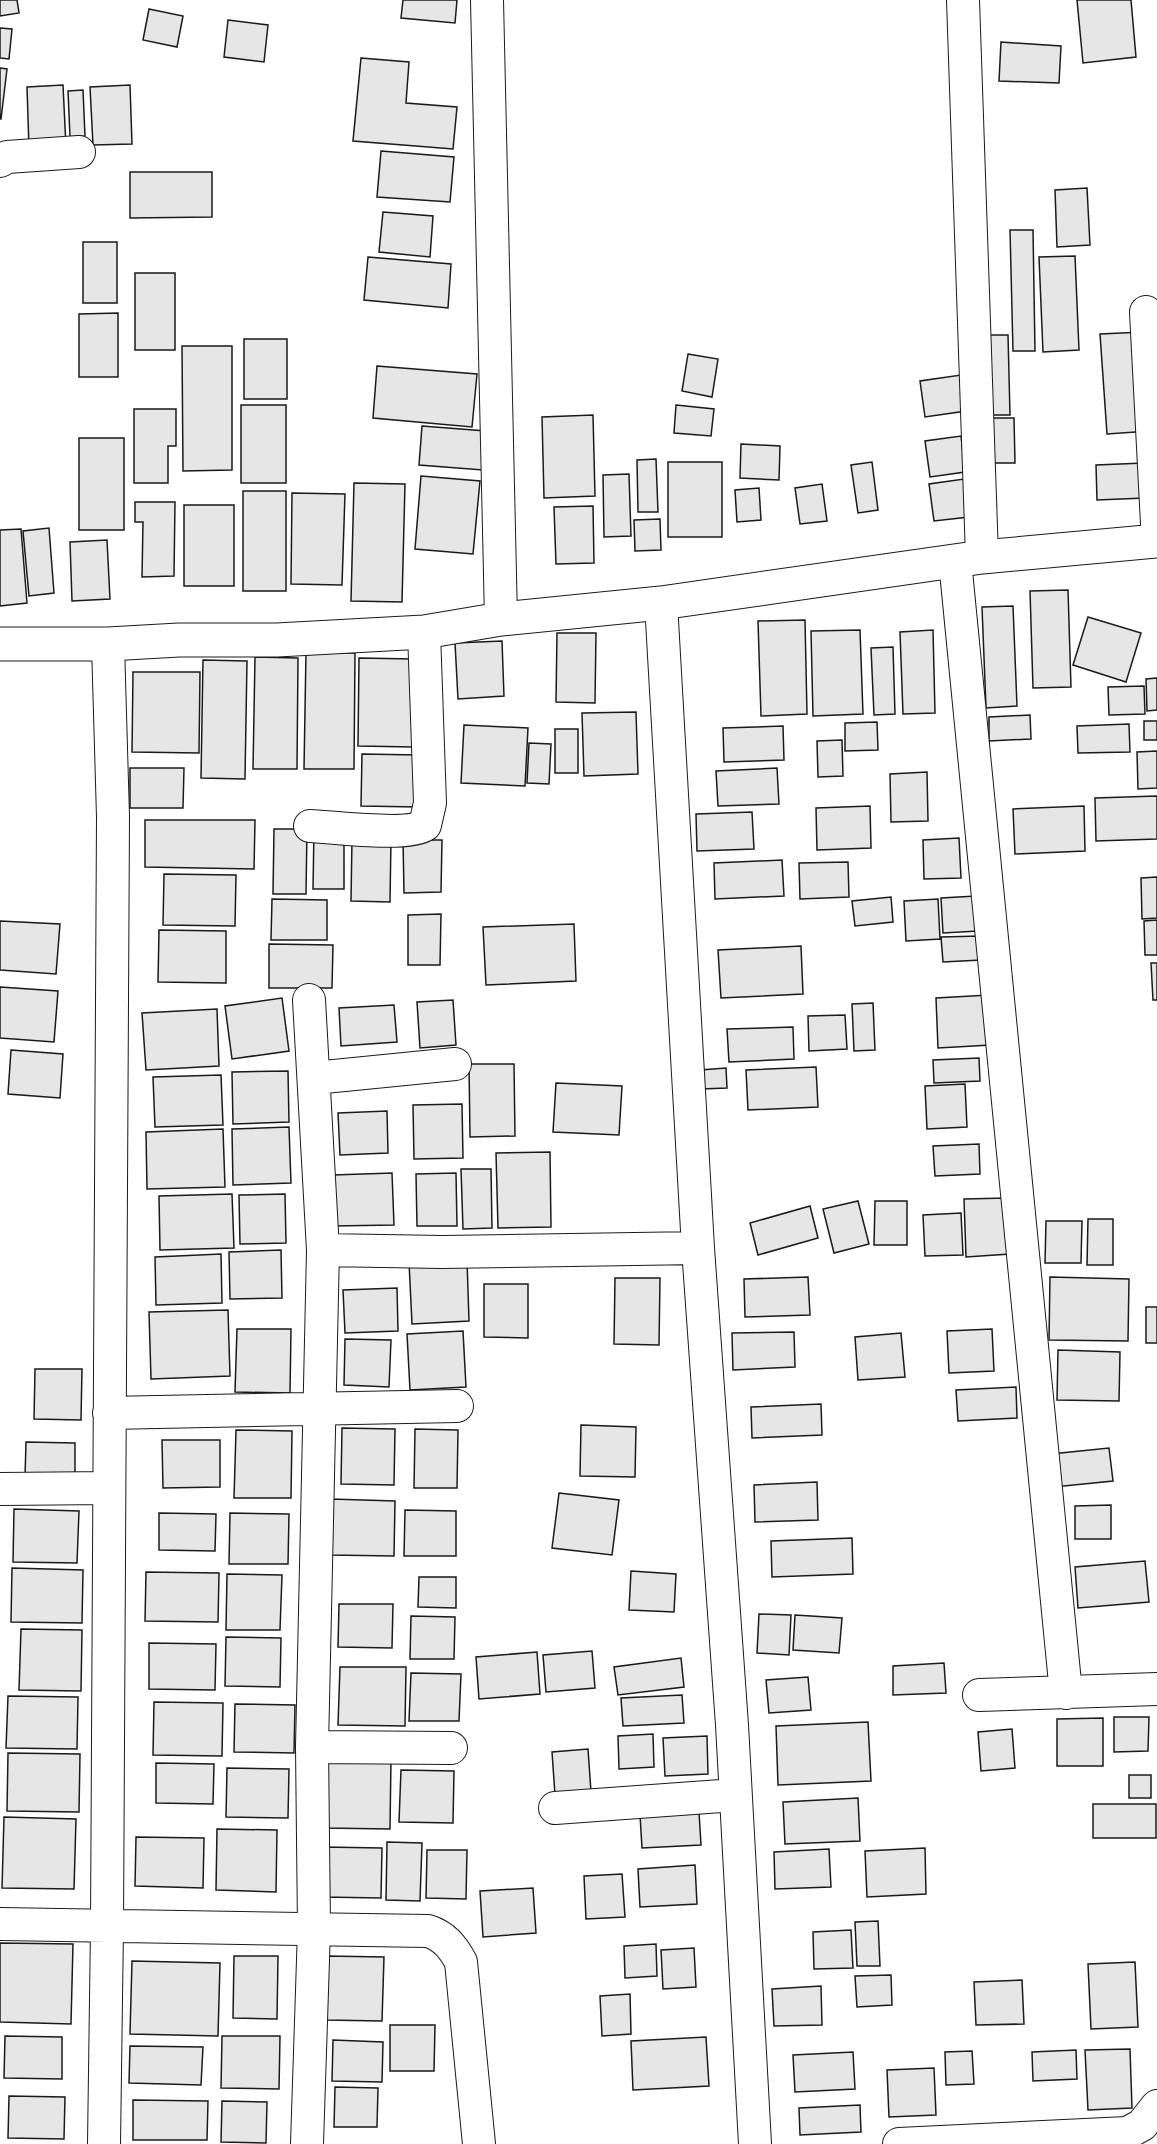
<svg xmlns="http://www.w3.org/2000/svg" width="1157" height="2144" viewBox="0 0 1157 2144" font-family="Overpass,sans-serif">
<rect width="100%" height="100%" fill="#fff"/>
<!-- building -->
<path fill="#e6e6e6" stroke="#1a1a1a" stroke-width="1.5" d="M0,0h17l2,13 -19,3z
M403,0h54l-2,23 -54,-5z
M1077,0h54l5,57 -53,6z
M149,9l34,7 -6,31 -34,-7z
M228,20l40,5 -4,37 -40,-5z
M0,28l12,1 -3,30 -9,-1z
M1001,42l60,4 -2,37 -60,-2z
M361,58l48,4 -3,41 51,4 -4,42 -100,-8z
M0,68l7,1 -6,50h-1z
M63,85l3,62 -37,2 -2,-62z
M130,85l2,59 -39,1 -3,-58z
M83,90l2,46 -15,1 -2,-46z
M381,151l73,6 -4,45 -73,-5z
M130,172h82v45l-82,1z
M1087,188l3,57 -33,2 -2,-57z
M383,212l50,4 -3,41 -51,-5z
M1010,230h23l2,121h-22z
M83,242h34v61h-34z
M1075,256l4,94 -36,2 -4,-95z
M368,257l83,7 -3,44 -84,-8z
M135,273h40v77h-40z
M118,313v64h-39v-63z
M1143,332l7,99 -43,3 -7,-100z
M982,335h26l2,80h-27z
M244,339h43v60h-43z
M182,346h50v124l-49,1z
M688,354l30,5 -6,38 -30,-6z
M377,366l100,8 -5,53 -99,-9z
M961,375l5,36 -41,6 -5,-36z
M241,405h45v78h-45z
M676,405l38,4 -3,27 -37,-3z
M134,409h42v37h-8v37h-34z
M593,415l2,81 -51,2 -2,-81z
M983,418h31l1,45h-32z
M422,426l64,5 -3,39 -64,-5z
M961,436l4,36 -35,5 -5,-36z
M79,438h45v92h-45z
M741,444l39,2 -1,34 -39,-2z
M656,459l2,53h-20l-1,-52z
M668,462h54v75h-54z
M872,462l6,48 -20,3 -7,-48z
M1144,463l1,35 -48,2 -1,-35z
M629,474l2,62 -27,1 -1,-62z
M421,476l59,5 -7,73 -58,-5z
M964,479l5,38 -35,4 -5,-37z
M354,483l51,1 -3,118 -51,-1z
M822,484l5,37 -27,3 -5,-36z
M759,488l2,32 -24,2 -2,-32z
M243,491h43v100h-43z
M292,493l53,1 -3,91 -51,-1z
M135,502h40l-1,74 -32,1 1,-55h-8z
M184,505h50v81h-50z
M593,506l1,57 -38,1 -2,-57z
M660,519l1,31 -26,1 -1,-31z
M49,528l5,65 -25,3 -6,-65z
M21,529l6,74 -27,3v-76z
M107,540l3,59 -38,2 -2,-59z
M1068,590l3,97 -38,1 -3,-97z
M1013,606l4,100 -31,2 -4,-101z
M1088,617l53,16 -15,49 -53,-17z
M805,620l2,94 -46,2 -3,-95z
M860,630l3,84 -50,2 -2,-85z
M933,630l2,83 -32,1 -3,-82z
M557,633h39l-1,70 -39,-1z
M502,641l2,55 -46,3 -3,-56z
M893,647l2,67 -21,1 -3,-67z
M306,652l49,1 -1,116h-50z
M255,657l43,1 -1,111h-44z
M359,658l54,1v88l-55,-1z
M203,660l44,1 -2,118 -44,-1z
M133,672h67l-1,81 -67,-1z
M1157,678v32l-10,1 -1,-32z
M1144,686l1,28 -36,1 -1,-28z
M636,712l2,62 -54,2 -2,-63z
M1030,715l1,24 -42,2v-24z
M1144,721h13v19h-13z
M877,722l1,28 -33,1v-28z
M1129,724l1,28 -52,1 -1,-27z
M464,725l64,3 -3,58 -64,-3z
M783,726l1,34 -60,2 -1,-34z
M555,729h23v44h-23z
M842,740l1,36 -25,1 -1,-36z
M529,743l22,1 -2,40 -22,-1z
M1157,751v37l-19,1 -1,-37z
M362,754l57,1 -1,52 -57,-1z
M130,768h54l-1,40h-53z
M777,768l2,36 -61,2 -2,-35z
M927,772l1,49 -37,1 -1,-48z
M1157,796v43l-61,2 -1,-43z
M870,806l1,42 -54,2 -1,-42z
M1084,806l1,45 -70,3 -2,-45z
M752,812l2,37 -57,2 -1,-37z
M145,820h110l-1,49 -109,-2z
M274,829h33l-1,65h-33z
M314,829h30v60h-31z
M352,838l39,1 -1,63 -39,-1z
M959,838l2,40 -37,1 -1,-39z
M403,840h39l-1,52 -37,1z
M782,860l2,36 -69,3 -1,-36z
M848,862l1,35 -49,2 -1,-36z
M164,874l72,1 -1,51 -72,-1z
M1157,877v41l-15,1 -1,-41z
M976,896l2,35 -35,2 -2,-35z
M891,897l2,25 -38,4 -3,-25z
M272,899l55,1v40h-56z
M938,899l2,40 -34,2 -2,-40z
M441,914l-1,51h-32v-50z
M1157,920v35h-12l-1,-34z
M0,921l60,3 -4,50 -56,-4z
M574,924l2,57 -90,4 -3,-58z
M159,930l67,1v52l-68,-1z
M980,936l1,24 -38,2 -2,-25z
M269,944l64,1 -1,43h-63z
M801,946l2,48 -82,4 -3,-48z
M1151,963h6v37h-4z
M0,987l58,4 -4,51 -54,-4z
M989,995l2,50 -53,3 -2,-50z
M282,998l7,53 -57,8 -7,-53z
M453,1000l3,45 -36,3 -3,-46z
M873,1003l2,47 -21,1 -2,-47z
M394,1005l3,37 -56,4 -2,-38z
M217,1009l2,57 -73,4 -4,-57z
M845,1015l2,34 -38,2 -1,-35z
M793,1027l1,32 -65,3 -2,-33z
M11,1050l52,4 -3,44 -52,-4z
M979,1058l1,23 -46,2 -1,-23z
M469,1064h45l1,72 -45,1z
M816,1067l2,40 -70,3 -2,-40z
M726,1068l1,20 -26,1 -1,-19z
M288,1071l1,51 -56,2 -1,-52z
M221,1075l2,50 -68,2 -2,-50z
M556,1083l66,3 -3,49 -66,-3z
M965,1084l2,43 -40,2 -2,-43z
M462,1104l1,54 -49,1 -1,-54z
M387,1111l1,42 -48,2 -2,-42z
M289,1127l2,56 -58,2 -1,-56z
M223,1129l2,58 -78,2 -1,-57z
M979,1144l1,30 -45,2 -2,-30z
M550,1152l1,75 -53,1 -2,-75z
M461,1169h30l1,59 -29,1z
M392,1173l2,52 -61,1v-51z
M456,1173l1,53h-40l-1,-52z
M232,1194l2,54 -74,2 -1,-54z
M285,1194l1,49 -46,1 -1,-49z
M1007,1198l3,56 -44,3 -2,-58z
M858,1201l11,43 -35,9 -11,-44z
M875,1201h32v44h-33z
M810,1206l8,32 -60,17 -8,-32z
M961,1213l2,42 -38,1 -2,-41z
M1088,1219h25v46h-26z
M1046,1221h36l-1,42h-36z
M281,1250l1,48 -52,1 -1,-47z
M221,1254l1,49 -66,2 -1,-48z
M467,1260l2,61 -57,3 -3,-62z
M808,1277l2,38 -65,2 -1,-38z
M1050,1277l79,2 -1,62 -79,-1z
M615,1278h45l-1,67 -45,-1z
M484,1284h44v54l-44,-1z
M397,1288l1,43 -53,2 -2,-43z
M1146,1307h11v36h-11z
M228,1310l2,66 -79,3 -2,-67z
M237,1329h54l-1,64 -55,-1z
M992,1329l2,42 -45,2 -2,-42z
M463,1331l3,56 -56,3 -3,-56z
M794,1332l1,35 -62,3 -1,-37z
M901,1333l4,44 -47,3 -3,-43z
M345,1339l46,1 -2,47 -45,-2z
M1058,1350l62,2 -1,49 -62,-1z
M35,1369h47l-1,51 -47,-1z
M1016,1387l1,31 -59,3 -2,-31z
M821,1404l1,31 -70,3 -1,-31z
M581,1425l55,2 -1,50 -55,-1z
M342,1428l53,1 -1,56 -53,-1z
M415,1429l43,1 -1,58h-43z
M236,1430l56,1 -1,67h-57z
M162,1440h58v47l-57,1z
M26,1442l49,1v34h-50z
M1109,1448l4,33 -59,6 -3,-33z
M817,1482l1,38 -63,2 -1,-37z
M559,1493l60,7 -7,55 -60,-7z
M330,1499l65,2 -1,55 -65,-1z
M1111,1505v34h-36v-33z
M14,1509l65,2 -2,52 -64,-1z
M405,1510l51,1v45h-52z
M159,1513l57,1 -1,37 -56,-1z
M230,1513l59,1 -1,50h-59z
M852,1538l1,36 -81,3 -1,-36z
M1145,1561l4,41 -71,6 -3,-41z
M12,1568l71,2 -1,53 -71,-1z
M631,1571l45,3 -2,38 -45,-2z
M146,1572l73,1 -1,49 -73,-1z
M227,1574l55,1 -2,55h-54z
M419,1577h37v31l-38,-1z
M339,1604h54l-1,44 -54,-1z
M759,1614l32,1 -2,40 -32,-2z
M795,1615l47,3 -3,35 -46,-3z
M411,1616l44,1 -1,42h-44z
M21,1629l61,1 -1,61 -62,-1z
M226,1637l55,1 -1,49 -55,-1z
M149,1643l67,1 -1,46 -66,-1z
M592,1651l3,37 -49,4 -3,-37z
M537,1652l3,42 -61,5 -3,-42z
M681,1658l3,29 -66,8 -4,-28z
M944,1663l2,30 -53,2v-29z
M340,1667h66l-1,59 -67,-1z
M411,1673l50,1 -2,47h-50z
M808,1677l3,33 -42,3 -3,-33z
M682,1695l2,28 -61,3 -2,-28z
M8,1696l70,1 -1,52 -71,-1z
M154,1702l69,1 -1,53 -69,-1z
M235,1704l60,1 -1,48 -60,-1z
M1114,1717h35l-1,34 -34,1z
M1103,1718v48h-46v-47z
M868,1722l3,59 -93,4 -2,-59z
M1012,1729l3,39 -34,3 -3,-39z
M653,1734l1,33 -35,2 -1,-33z
M707,1736l1,38 -43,2 -2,-38z
M588,1749l3,43 -36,3 -3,-43z
M8,1753l72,1 -1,58 -72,-1z
M326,1758l65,1 -1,70 -66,-1z
M156,1763l58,1 -1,40 -57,-1z
M227,1768l62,1 -1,49 -62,-1z
M401,1770l53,1 -1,52 -54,-1z
M1129,1775h22v23h-22z
M858,1798l2,43 -75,3 -2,-42z
M1093,1804h63v34h-63z
M699,1812l2,33 -59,3 -2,-33z
M4,1817l72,2 -2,70 -72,-1z
M217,1829l60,1 -1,62 -60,-2z
M136,1837l68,1 -1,50 -68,-2z
M387,1842l35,1 -2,58 -34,-1z
M323,1847l59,1 -1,50 -59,-1z
M925,1848l1,46 -59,3 -2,-46z
M829,1849l2,38 -56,2 -1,-37z
M427,1850h40l-1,49 -40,-1z
M695,1865l2,39 -57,3 -2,-38z
M622,1874l3,43 -39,2 -2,-43z
M533,1888l3,45 -53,4 -3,-46z
M878,1921l2,45h-23l-2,-44z
M851,1930l2,38 -39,1 -1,-37z
M0,1943l73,1 -2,80 -71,-2z
M656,1944l1,32 -32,2 -1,-32z
M694,1948l2,39 -33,2 -2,-39z
M234,1956h44l-1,63 -44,-1z
M326,1956l58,1 -2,64 -57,-1z
M132,1961l88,2 -2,73 -88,-2z
M1135,1962l3,65 -47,2 -3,-65z
M891,1975l1,30 -35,2 -2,-31z
M1022,1980l2,44 -48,1 -2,-43z
M821,1986l1,39 -48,1 -2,-37z
M630,1994l1,40 -29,2 -2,-40z
M390,2025h45l-1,46h-44z
M5,2036l57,1v42l-58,-1z
M222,2036h58l-1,53 -58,-1z
M706,2037l3,49 -76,4 -2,-49z
M333,2040l50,2 -1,40 -50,-1z
M130,2046l73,1 -2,38 -72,-2z
M1130,2049l2,59 -44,2 -3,-60z
M1076,2050l1,29 -44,2 -1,-29z
M972,2051l2,33 -28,1 -1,-33z
M853,2052l2,37 -60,3 -2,-37z
M934,2068l2,47 -47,2 -2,-47z
M335,2087l43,1 -1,39h-43z
M9,2096l56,1 -1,42 -56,-1z
M133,2100l75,1 -1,39h-74z
M222,2101l45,1 -1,41 -45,-1z
M860,2105l1,27 -61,3 -1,-27z"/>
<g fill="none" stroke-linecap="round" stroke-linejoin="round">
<defs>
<path id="minor" d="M487,0l14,619
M963,0l19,557
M0,161l7,-4 72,-5
M1146,312l11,212
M955,561l111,1132
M661,603l37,645 34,477 23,419
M310,826c23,1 98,11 115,-1l5,-22 -6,-171
M314,1078l141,-14
M323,1250l119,2 256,-4
M109,1413l348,-7
M0,1489l109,-1
M979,1695l178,-6
M312,1747l139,1
M555,1808l180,-13
M0,1924l428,7c16,5 25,16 33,31l18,182
M104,2144l3,-217 6,-1110 -5,-173
M307,2144l7,-215 -2,-182 11,-497 -14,-250
M899,2144l228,-11 15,-8 15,-19"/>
<path id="secondary" d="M0,644h108l71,-4h98l147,-8 77,-13 160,-16 321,-46 175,-16"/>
</defs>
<!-- minor casing -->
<use href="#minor" stroke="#1a1a1a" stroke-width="34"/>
<!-- secondary casing -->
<use href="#secondary" stroke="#1a1a1a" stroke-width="35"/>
<!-- minor -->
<use href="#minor" stroke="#fff" stroke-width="32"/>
<!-- secondary -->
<use href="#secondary" stroke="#fff" stroke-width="33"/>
</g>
</svg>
